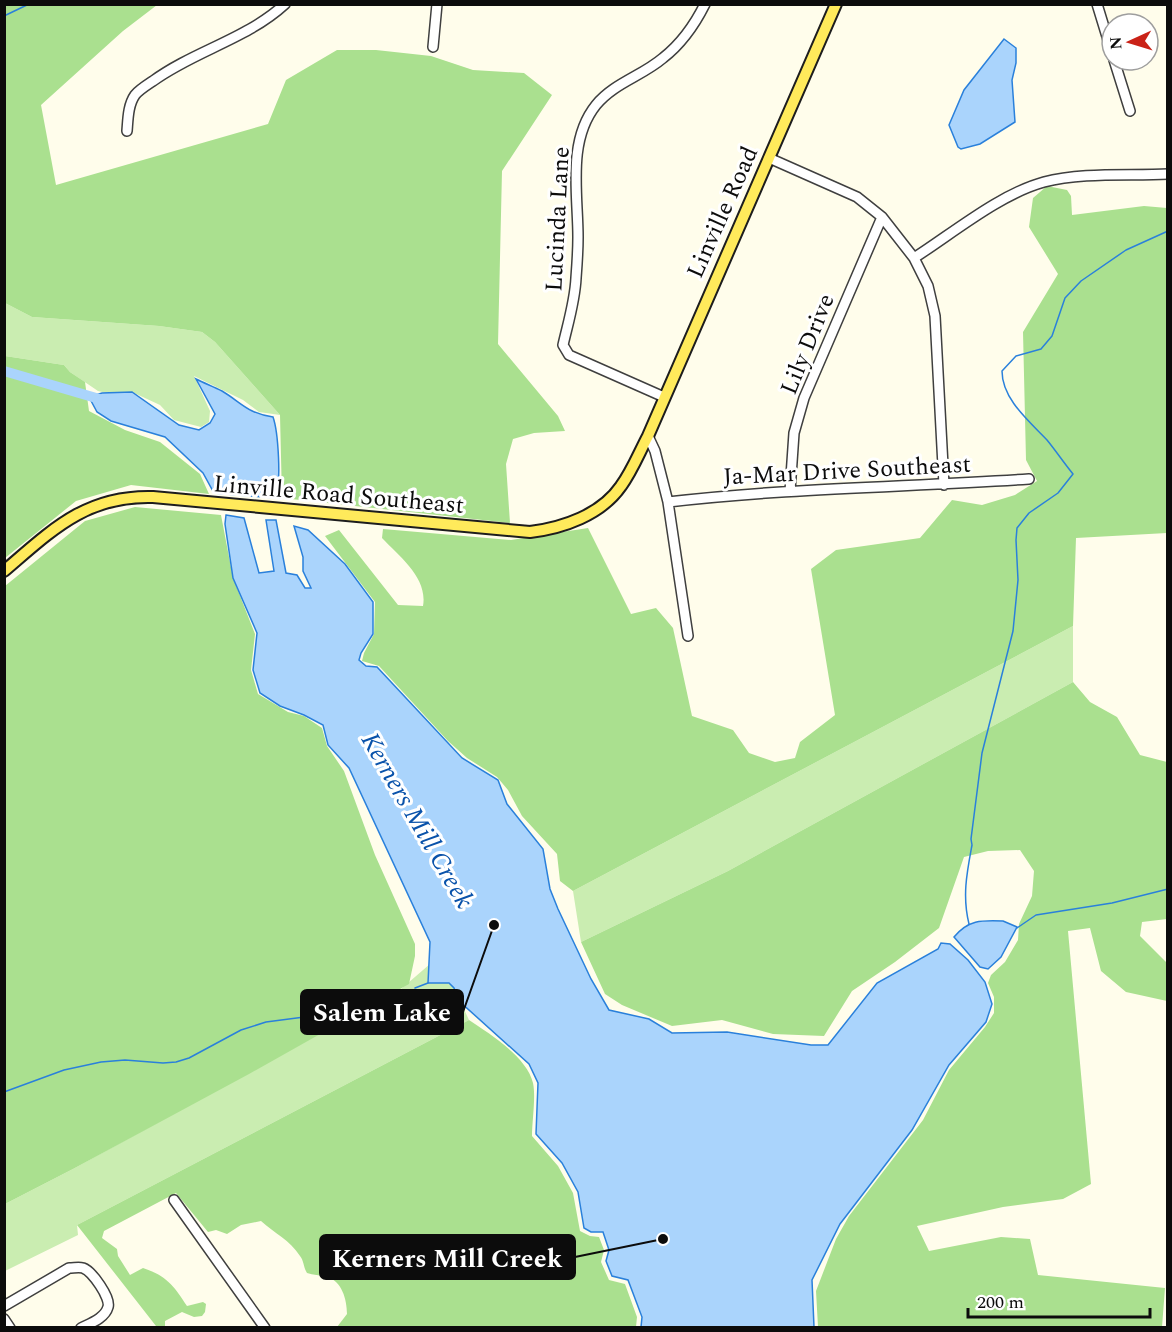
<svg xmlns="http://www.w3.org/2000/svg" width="1172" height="1332" viewBox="0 0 1172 1332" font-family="Spectral,serif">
<rect width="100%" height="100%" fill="#fffdeb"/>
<!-- green -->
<path fill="#caedb1" d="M5,303l27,14 127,9 43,6 13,10 65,73 -21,-3 -16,-12 -49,-24 16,35 -1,11 -8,5 -27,-7 -14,-15 -28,-13 -25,1 -9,-2 -28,-19 -6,-7 -59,-9z
M1073,626v56l-345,189 -147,71 -8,-51z
M430,964l-2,19h20l6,5 15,32 -392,205 1,10 -73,36v-67l68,-35 328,-180z"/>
<!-- forest -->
<path fill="#aae08f" d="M4,5h153l-34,26 -82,74 15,80 212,-61 18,-44 51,-30h39l55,6 42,14 51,3 28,22 -50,76 -4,173 60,72 7,15 -31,2 -21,6 -7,25 4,59 -228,-25 -2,-83 -65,-73 -13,-10 -43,-6 -127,-9 -27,-14z
M1047,186l20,4 4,6 1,19 72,-9 23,2v325l-91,5 -3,88 -500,265 -13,-10 -3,-27 -35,-38 -14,-26 -11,-13 -30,-19 -19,-17 -69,-75 -17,-5 2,-8 10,-19 1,-32 -50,-66 14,-6 59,75 25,1c5,-28 -23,-49 -41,-68l1,-9 128,11 77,-12 43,86 25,-6 17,20 19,88 41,14 16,23 26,9 20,-4 5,-16 35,-27 -24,-146 25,-19 84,-12 32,-38 30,5 33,-10 22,-14 -11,-21 -3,-128 35,-58 -29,-47 4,-29z
M5,356l59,9 6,7 15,10 4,29 36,19 35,12 40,32 9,20 -78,-9 -55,16 -71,57z
M135,507l86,8 12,63 22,56 -4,36 7,24 30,18 16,4 18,12 5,18 17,25 31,84 40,89v12l-6,28 -160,90 -176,95 -68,35v-618l80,-65z
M1073,682l17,20 27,15 23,38 27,7v157l-25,3 -2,14 27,27v38l-41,-9 -25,-21 -11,-43 -22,3 23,253 -28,15 -60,8 -86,19 12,25 72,-14 29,2 8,36 127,13 -3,39h-344l-2,-36 20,-52 13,-23 74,-96 26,-50 36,-43 9,-14v-16l-6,-14 3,-8 14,-13 13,-22 1,-16 13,-28 2,-25 -14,-21 -32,1 -24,6 -25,71 -44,34 -43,29 -28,45 -51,-2 -51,-14 -50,6 -50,-21 -17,-11 -24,-52 147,-71z
M469,1020c21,14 58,37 64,63 3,14 -1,38 -1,53l26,30 15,27 7,38 10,5 9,1 5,13 -3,12 8,18 16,4 12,33 -1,10h-299l10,-13c0,-14 -5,-34 -21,-37 -6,-2 -13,-2 -19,-4 -4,-7 -3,-12 -7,-17 -10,-16 -26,-23 -39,-35l-20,4 -14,9 -11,-4 -8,2 -32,-39 -72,38 -2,7 15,11 1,7 12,19 13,-7c24,8 31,18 44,38l16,-4 3,2 -1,8 -3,4 -8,1 -12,-5 -17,9v6h-11l2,-1 -79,-101z"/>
<!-- water -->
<path fill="#aad4fc" stroke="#2a80db" stroke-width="1.5" d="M1004,39l12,9v15l-4,17 3,42 -35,22 -19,5 -3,-2 -9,-22 15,-35z
M196,379c8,4 18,8 26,12 20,12 25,22 51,26 5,14 9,67 2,81l-61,-5 -11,-20 -38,-36 -54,-16 -14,-9 -8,-15 13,-4 30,-1 47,33 20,5 11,-7 5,-9z
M226,515l18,3 15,55 15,-2 -8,-51h10l10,53 11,2 8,13h6l-8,-17v-14l-9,-31 14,4 37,34 28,38v32l-12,19 -2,7 7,6 11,1 85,91 36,22 9,24 36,45 7,40 8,20 33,70 18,31 40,9 23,14 55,-1 84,13h17l49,-62 61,-34 3,-6 9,1 18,16 17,22 7,22 -6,18 -37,43 -37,65 -72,94 -28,56 2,47h-173l1,-10 -14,-37 -16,-4 -6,-15 3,-11 -6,-18h-12l-7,-4 -6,-36 -16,-29 -26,-29 2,-51 -9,-19 -70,-63 -5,-13 -5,-5h-21l2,-41 -81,-174 -21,-23 -5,-20 -19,-10 -24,-9 -20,-13 -7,-23 4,-37 -24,-55 -8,-54z
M1003,921l14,6 -16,30 -13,12 -8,-2 -26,-30c14,-17 27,-17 49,-16z"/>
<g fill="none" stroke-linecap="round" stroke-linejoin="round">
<!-- stream -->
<path stroke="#2a80db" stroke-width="1.5" d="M4,16l25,-12
M969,924c-7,-28 -2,-52 3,-79l-1,-6 11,-86 31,-122 5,-51 -2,-40 1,-12 12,-15 29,-20 15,-19c-9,-11 -17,-23 -26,-34 -18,-19 -45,-41 -45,-69l14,-15 25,-7 11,-13 13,-38 16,-17 45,-31 42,-19
M1017,928l19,-13 76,-12 56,-14
M415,988l13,-5
M4,1092l60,-22 37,-8 24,-2 38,3 13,-1 13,-4 52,-28 25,-8 46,-6 37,2 17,-3 13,-5 30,-20"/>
<!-- river -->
<path stroke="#aad4fc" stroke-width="10" d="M4,371l99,29"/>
<defs>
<path id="minor" d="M1097,4l15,49
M433,47l4,-43
M1114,60l16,51
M127,131c1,-12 1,-26 8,-36 4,-5 12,-10 18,-14 41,-30 94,-42 132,-77
M769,158l88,39 25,20 32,41 14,28 7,30 9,169
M914,258c39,-25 86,-64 130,-76 38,-10 85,-6 124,-8
M664,397l-95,-42 -6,-10c5,-22 12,-44 13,-67 1,-13 2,-27 2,-41 0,-43 -11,-96 18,-132 18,-22 46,-29 67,-47 18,-14 32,-34 42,-54
M648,436l7,15 13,51 20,134
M790,491l4,-58 10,-35 78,-181
M668,502c120,-14 240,-15 361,-23
M174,1200l91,128
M4,1306l65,-38c5,0 10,-1 14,0 9,3 28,30 25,39 -3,11 -17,16 -27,21
M4,1319l6,9"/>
<path id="major" d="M4,571c48,-41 82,-76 149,-74l377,35c33,-4 71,-17 91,-46 11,-15 18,-33 27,-50l188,-432"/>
</defs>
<!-- minor casing -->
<use href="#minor" stroke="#3f3f3f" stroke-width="12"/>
<!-- major casing -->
<use href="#major" stroke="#1d1d1d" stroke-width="14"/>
<!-- minor -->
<use href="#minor" stroke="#fff" stroke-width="9"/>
<!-- major -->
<use href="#major" stroke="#ffea5b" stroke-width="10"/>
</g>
<g text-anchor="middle" stroke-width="6" stroke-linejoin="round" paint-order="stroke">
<!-- street labels -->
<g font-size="24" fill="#0c0c0c" stroke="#fff">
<text transform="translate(722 212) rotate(-66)" y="8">Linville Road</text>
<text transform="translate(557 219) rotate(-87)" y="8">Lucinda Lane</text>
<text transform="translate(807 344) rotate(-68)" y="8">Lily Drive</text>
<text transform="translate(847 470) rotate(-3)" y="8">Ja-Mar Drive Southeast</text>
<text transform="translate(339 494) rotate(5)" y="8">Linville Road Southeast</text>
</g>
<!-- water labels -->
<g font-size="26" font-style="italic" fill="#0952aa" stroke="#fff">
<text transform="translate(418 820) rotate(60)" y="9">Kerners Mill Creek</text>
</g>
</g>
<!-- callouts -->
<path fill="none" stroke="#0c0c0c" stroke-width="2" d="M494 925L463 1012M663 1239L575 1257"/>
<g fill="#0c0c0c" stroke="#fff" stroke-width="2">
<circle cx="494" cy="925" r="6"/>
<circle cx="663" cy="1239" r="6"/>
</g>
<g fill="#0c0c0c" stroke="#0c0c0c" stroke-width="2">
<rect x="301" y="990" width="162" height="44" rx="6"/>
<rect x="320" y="1235" width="255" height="44" rx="6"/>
</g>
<g font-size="26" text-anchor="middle" font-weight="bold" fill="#fff">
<text x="382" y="1021">Salem Lake</text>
<text x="447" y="1267">Kerners Mill Creek</text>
</g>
<!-- border -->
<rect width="1172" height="1332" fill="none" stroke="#0c0c0c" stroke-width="12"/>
<!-- north arrow -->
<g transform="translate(1130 42) rotate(266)"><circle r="28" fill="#ffffff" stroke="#9e9e9e" stroke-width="1.5"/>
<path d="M0-4.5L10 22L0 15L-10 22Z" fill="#ca2217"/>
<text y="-9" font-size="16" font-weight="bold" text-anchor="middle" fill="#0c0c0c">N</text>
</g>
<!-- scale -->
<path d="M968 1308v9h182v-9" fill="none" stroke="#0c0c0c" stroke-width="3"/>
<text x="977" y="1308" font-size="18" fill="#0c0c0c" stroke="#ffffff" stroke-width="4.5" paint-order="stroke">200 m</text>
</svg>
